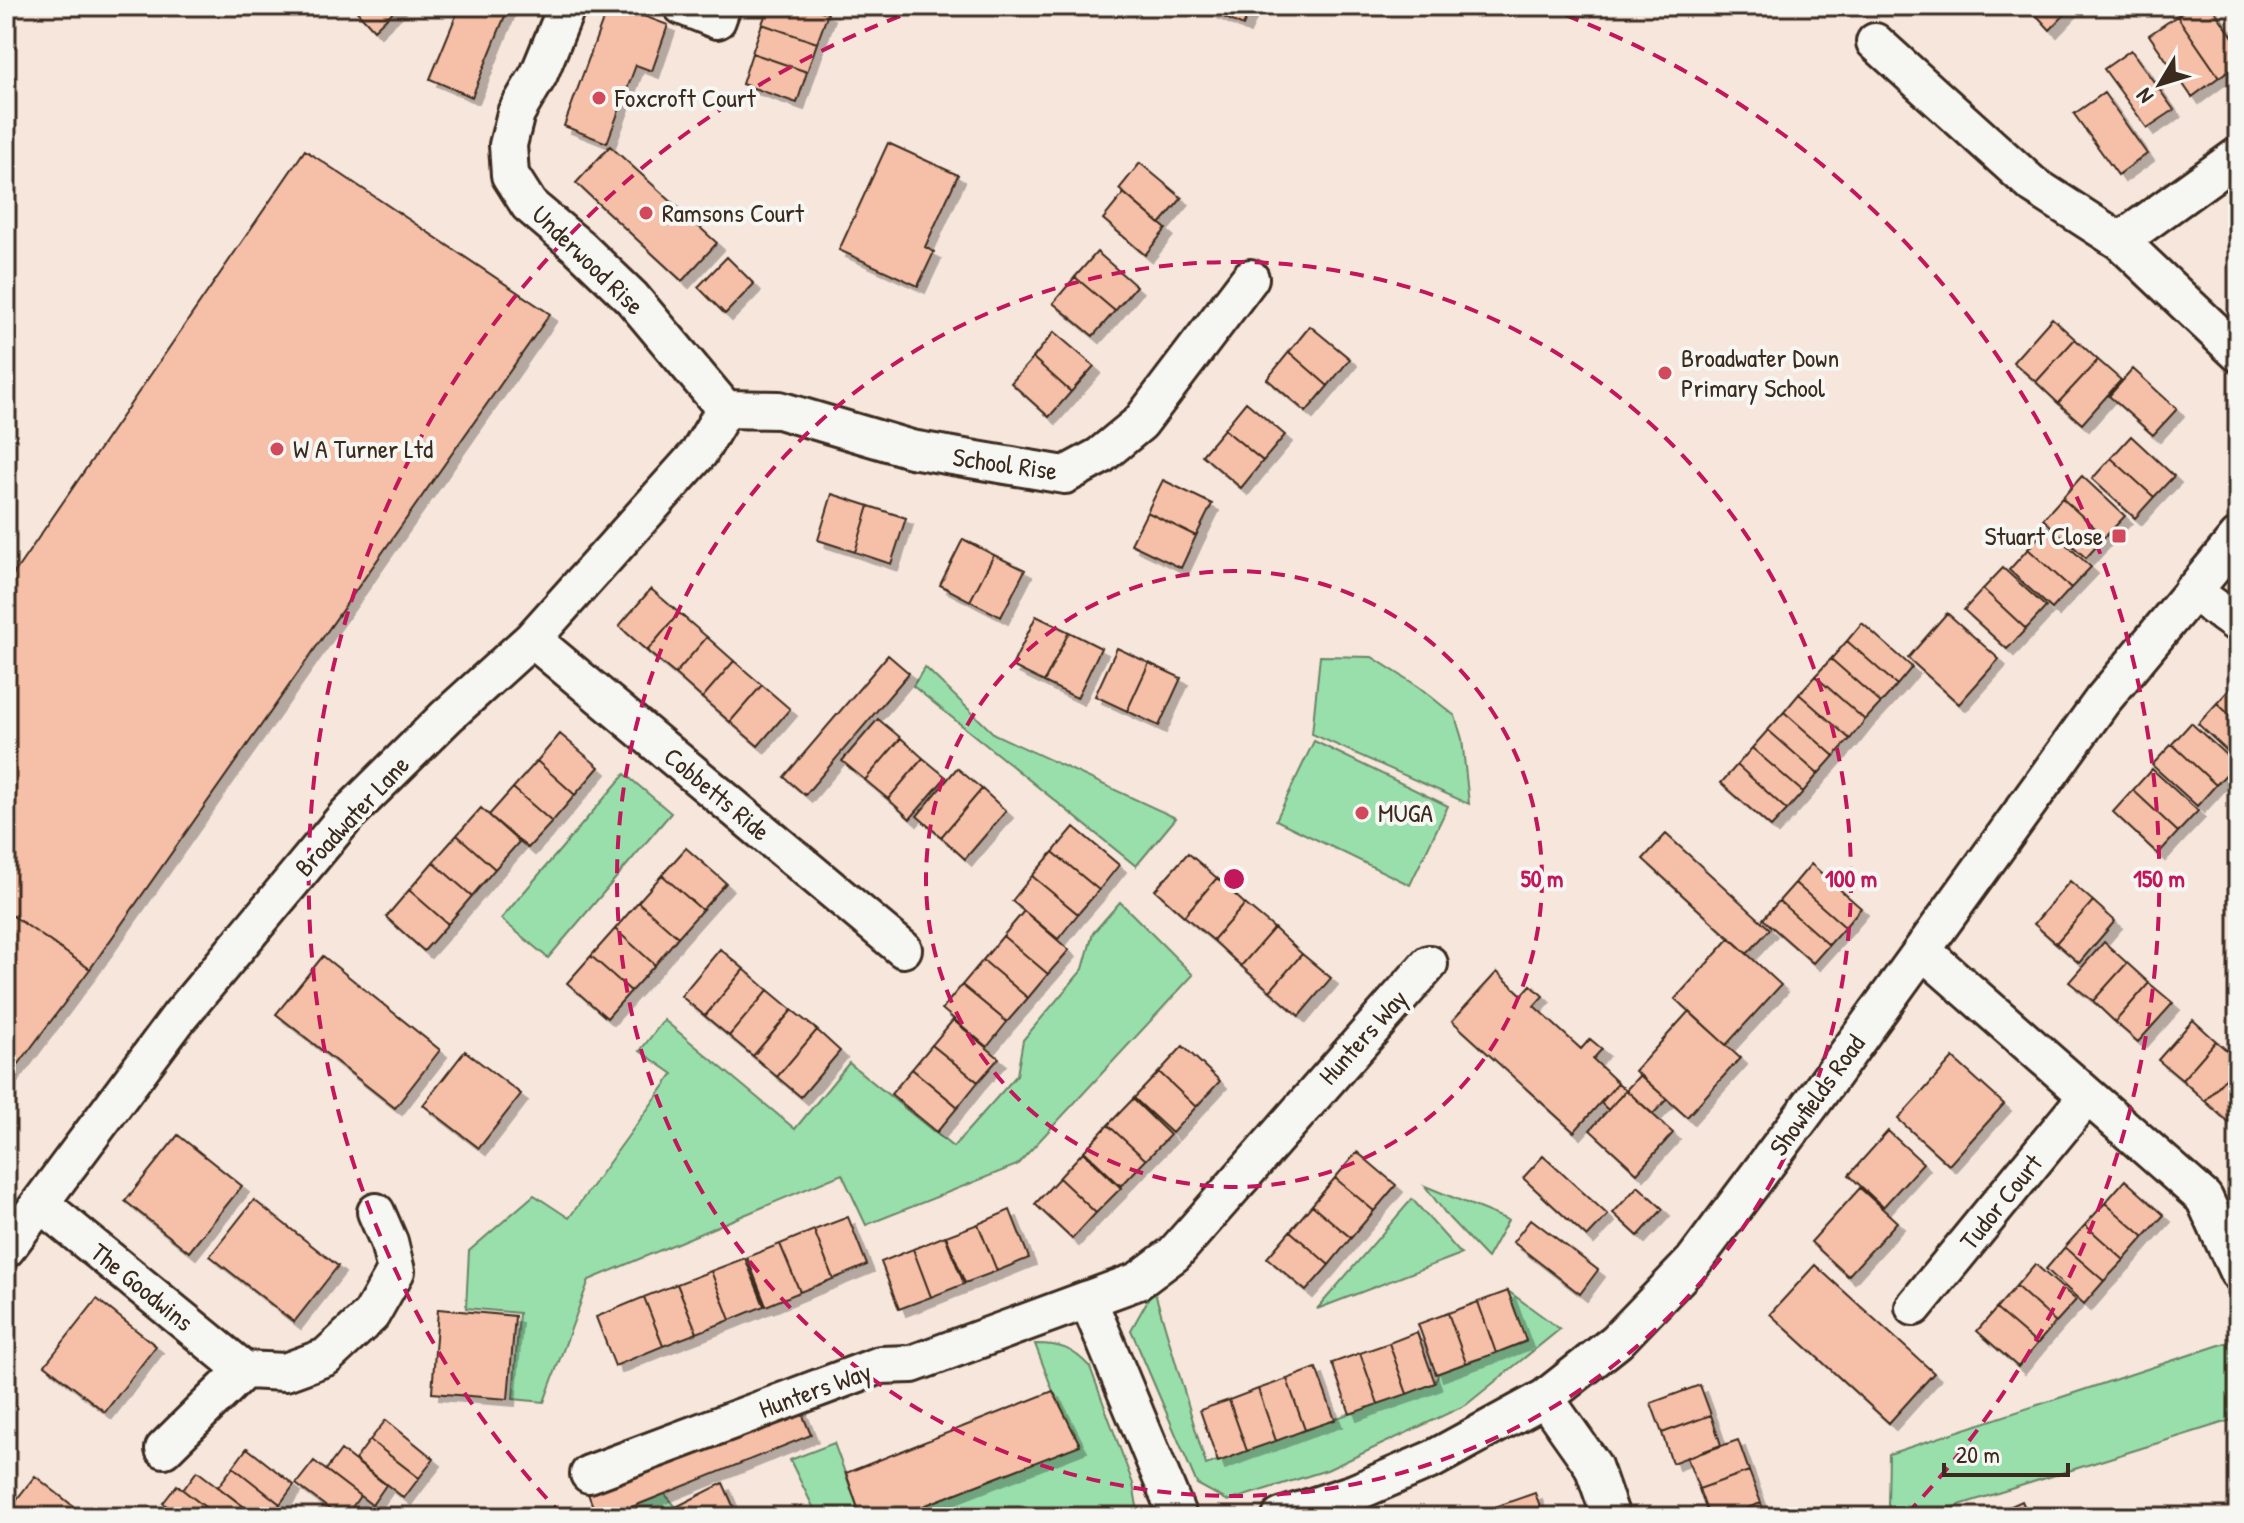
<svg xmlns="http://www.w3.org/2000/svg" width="2244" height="1523" viewBox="0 0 2244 1523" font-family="'Patrick Hand',sans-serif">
<defs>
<filter id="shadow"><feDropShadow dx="7" dy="7" stdDeviation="0" flood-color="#0004"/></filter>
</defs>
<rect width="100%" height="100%" fill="#f6e6dc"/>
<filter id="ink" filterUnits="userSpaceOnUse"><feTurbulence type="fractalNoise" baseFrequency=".0125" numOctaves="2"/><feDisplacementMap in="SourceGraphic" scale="16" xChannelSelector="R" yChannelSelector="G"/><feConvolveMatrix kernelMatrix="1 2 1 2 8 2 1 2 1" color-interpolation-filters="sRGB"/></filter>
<g filter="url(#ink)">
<!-- green -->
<path fill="#99dfac" stroke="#6a8465" stroke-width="2" d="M1320,656l52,1 47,30 36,29 7,23 7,65 -157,-70z
M925,667l69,67 182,84 -40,48 -223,-180z
M1314,741l134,65 -38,79 -134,-65z
M625,774l46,39 -123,145 -47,-39z
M1120,902l73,73 -176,190 -151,60 -24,-51 -253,106 -45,122 -31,-3 6,-86 -53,-5 3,-57 65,-56 35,23 104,-144 -33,-23 24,-31 131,109 54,-66 104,84 64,-72 6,-35 60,-71 10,-36z
M1425,1186l83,34 -21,38 -38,-40z
M1412,1199l49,55 -144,55z
M1508,1291l52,38 -94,76 -139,65 -99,31 -31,-17 -66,-154 18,-32 6,-5 51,172 229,-82 4,-10 87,-31z
M2238,1339v79l-317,99 -33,-11 1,-52z
M1035,1344c26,0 37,4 55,23l43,117 5,28 -4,5h-239l184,-72 -26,-54z
M834,1443l27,74h-43l-28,-57z
M665,1494l11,13 3,10h-72z"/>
<!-- building -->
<path fill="#f6c0a8" stroke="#3b2a1e" stroke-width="2" filter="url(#shadow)" d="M352,6h47l-25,24z
M460,6h49l-37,91 -42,-18z
M608,6h9l51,19 -16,46 -16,-6 -29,78 -43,-17z
M769,6h38l21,7 -11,30 -55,-19z
M1200,6h52l-9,20z
M2028,6h45l-23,24z
M2191,6h20l27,38v20l-19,13 -42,-61z
M2177,16l42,61 -27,20 -43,-62z
M762,24l55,19 -10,29 -55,-19z
M2131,50l43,60 -27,18 -43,-59z
M752,53l55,19 -10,31 -55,-19z
M2104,93l43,61 -29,21 -44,-61z
M888,143l70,32 -33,72 9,5 -16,34 -79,-36z
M610,146l107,97 -35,38 -106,-98z
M305,150l245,164 -460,655 -84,-58v-180l6,-9 -6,-4v-133z
M1140,163l42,35 -22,26 -41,-35z
M1124,193l42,36 -21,26 -42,-36z
M1097,252l39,34 -21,25 -40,-34z
M727,257l27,27 -29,30 -27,-27z
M1075,277l40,34 -22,25 -40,-33z
M2052,318l23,21 -39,43 -23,-20z
M1310,326l40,33 -22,27 -39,-34z
M1054,332l40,34 -23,26 -38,-34z
M2075,339l23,21 -40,43 -22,-21z
M1289,352l39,34 -22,26 -39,-33z
M1033,358l38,34 -22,25 -38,-34z
M2098,360l23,20 -39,44 -24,-21z
M2133,369l44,40 -24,26 -44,-39z
M1246,402l39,33 -22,26 -39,-32z
M1224,429l39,32 -22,27 -39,-33z
M2131,436l43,40 -20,21 -43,-39z
M2111,458l43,39 -19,21 -43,-39z
M2082,476l43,40 -20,21 -43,-39z
M1163,480l49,24 -16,32 -49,-24z
M832,494l37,12 -14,46 -37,-12z
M2062,498l43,39 -19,21 -43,-39z
M869,506l37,12 -15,46 -36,-12z
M1147,512l49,24 -15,32 -50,-24z
M2047,527l44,40 -20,21 -43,-39z
M963,539l31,16 -24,46 -30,-16z
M2028,549l43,39 -19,21 -43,-39z
M994,555l31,15 -24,47 -31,-16z
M2003,568l43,39 -20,22 -43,-40z
M651,589l28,24 -32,38 -28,-25z
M1983,589l43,40 -19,20 -43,-39z
M679,613l28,24 -32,37 -28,-23z
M1947,613l52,46 -40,45 -51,-46z
M1036,616l33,16 -25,50 -32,-16z
M1862,623l50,44 -15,18 -50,-44z
M1069,632l32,16 -24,50 -33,-16z
M707,637l27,24 -32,37 -27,-24z
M1847,641l50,44 -16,18 -50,-44z
M1117,648l32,15 -22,48 -32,-15z
M888,655l21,18 -104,122 -21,-18z
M1831,659l50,44 -16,17 -50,-44z
M734,661l28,24 -32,37 -28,-24z
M1149,663l32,15 -22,48 -32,-15z
M1815,676l50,44 -15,19 -51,-45z
M2238,680v43l-21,-20z
M762,685l28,24 -32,37 -28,-24z
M1799,694l51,45 -16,17 -50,-44z
M2217,703l21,20v38l-40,-37z
M1784,712l50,44 -16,18 -50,-44z
M878,719l23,19 -36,42 -23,-19z
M2191,723l45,41 -20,21 -44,-41z
M1768,730l50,44 -15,18 -51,-44z
M560,734l39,33 -24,28 -38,-34z
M901,738l22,20 -35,41 -23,-19z
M2172,744l44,41 -19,21 -45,-41z
M1752,748l51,44 -16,18 -50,-45z
M923,758l23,19 -36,42 -22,-20z
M537,761l38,34 -23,27 -39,-34z
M1737,765l50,45 -16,17 -50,-44z
M957,768l25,21 -41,48 -24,-21z
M2152,769l46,42 -20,21 -45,-42z
M513,788l39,34 -24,26 -39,-33z
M982,789l24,22 -41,48 -24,-22z
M2133,790l45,42 -20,22 -45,-42z
M481,808l38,34 -24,27 -38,-34z
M1074,827l45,38 -20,25 -46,-38z
M1666,834l104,95 -23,25 -104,-95z
M457,835l38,34 -23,27 -39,-34z
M686,848l40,35 -24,27 -40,-35z
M1053,852l46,38 -21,24 -46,-38z
M1188,853l29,25 -33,38 -29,-26z
M433,862l39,34 -24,28 -39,-34z
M1811,864l50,44 -16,19 -50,-44z
M662,875l40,35 -24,27 -40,-35z
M1032,876l46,38 -20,25 -46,-38z
M1217,878l28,26 -32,36 -29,-24z
M2070,881l23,20 -37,42 -22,-19z
M1795,883l50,44 -16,18 -50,-44z
M409,890l39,34 -24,27 -38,-34z
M1779,901l50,44 -16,18 -50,-44z
M2093,901l22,20 -36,42 -23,-20z
M638,902l40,35 -23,28 -40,-36z
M1245,904l29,24 -33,38 -28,-26z
M6,911l84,58 -84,112z
M1024,911l45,39 -21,24 -45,-38z
M1274,928l28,26 -32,37 -29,-25z
M615,929l40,36 -24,26 -40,-35z
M1003,936l45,38 -20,24 -45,-38z
M1730,938l51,47 -55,60 -51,-46z
M2104,942l23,21 -34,38 -24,-19z
M720,949l24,20 -39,47 -24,-20z
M1302,954l29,24 -32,38 -29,-25z
M323,956l117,94 -45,58 -119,-94z
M591,956l40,35 -24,27 -40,-35z
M983,960l45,38 -21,24 -45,-37z
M2127,963l22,20 -34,39 -22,-21z
M744,969l24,21 -39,46 -24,-20z
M1497,972l25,23 9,-10 12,11 -9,10 47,43 9,-10 12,10 -9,10 25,24 -44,49 -122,-111z
M2149,983l24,20 -35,39 -23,-20z
M962,985l45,37 -20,25 -45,-38z
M768,990l24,20 -39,46 -24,-20z
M792,1010l25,20 -40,47 -24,-21z
M1689,1011l51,47 -53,59 -52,-46z
M953,1020l46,38 -21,24 -46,-37z
M2193,1020l23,21 -34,39 -24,-20z
M817,1030l23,21 -39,46 -24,-20z
M2216,1041l22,19v4l-33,37 -23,-21z
M932,1045l46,37 -20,25 -46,-38z
M1183,1046l37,35 -24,26 -37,-35z
M465,1051l56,43 -42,54 -56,-43z
M1953,1058l51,46 -55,61 -51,-46z
M2238,1064v47l-10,11 -23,-21z
M912,1069l46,38 -21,25 -46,-38z
M1159,1072l37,35 -24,26 -38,-35z
M1640,1075l27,24 -14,15 -27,-24z
M1618,1083l8,7 -18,20 -7,-7z
M1626,1090l47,43 -36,40 -47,-43z
M1133,1099l37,36 -24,25 -38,-35z
M1108,1125l38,35 -25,26 -37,-35z
M1888,1131l35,32 -40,44 -34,-32z
M178,1135l64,51 -53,66 -64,-51z
M1083,1152l38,36 -25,25 -37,-35z
M1357,1152l39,33 -22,26 -39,-33z
M1543,1156l65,59 -21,22 -64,-59z
M1059,1178l37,35 -24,26 -37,-35z
M1335,1178l39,33 -23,27 -39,-33z
M2125,1180l39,35 -20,22 -39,-34z
M1638,1186l25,23 -25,27 -25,-23z
M1860,1188l37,34 -49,54 -37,-34z
M254,1200l84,66 -44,56 -84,-66z
M2105,1203l39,34 -20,23 -39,-35z
M1312,1205l39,33 -22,27 -39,-34z
M1010,1210l19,48 -32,13 -19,-47z
M848,1217l19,48 -34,14 -19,-49z
M1531,1219l67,51 -18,24 -67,-52z
M978,1224l19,47 -32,12 -19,-47z
M2085,1225l39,35 -20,21 -39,-34z
M814,1230l19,49 -33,13 -20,-48z
M1290,1231l39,34 -23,26 -39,-33z
M945,1236l19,48 -33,13 -18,-48z
M780,1244l20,48 -34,14 -19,-49z
M2065,1247l39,34 -20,23 -38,-35z
M913,1249l18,48 -32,12 -18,-47z
M745,1258l19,48 -34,14 -19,-49z
M2035,1264l41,36 -20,22 -40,-36z
M1815,1265l119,108 -45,50 -119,-109z
M711,1271l19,49 -33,13 -20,-49z
M677,1284l20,49 -34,13 -19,-49z
M2016,1286l40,36 -19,22 -41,-35z
M1508,1291l18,50 -30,12 -18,-51z
M644,1297l19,49 -48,20 -19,-49z
M97,1299l59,47 -51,66 -60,-47z
M1478,1302l18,51 -30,10 -18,-50z
M438,1309l77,7 -7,83 -76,-6z
M1996,1309l41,35 -19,23 -41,-36z
M1448,1313l18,50 -30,11 -18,-50z
M1417,1332l18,51 -28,11 -18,-51z
M1389,1343l18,51 -29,10 -18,-51z
M1360,1353l18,51 -28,10 -18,-51z
M1316,1368l19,52 -30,10 -18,-51z
M1287,1379l18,51 -29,11 -18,-52z
M1700,1385l11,30 -49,18 -11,-30z
M1258,1389l18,52 -29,10 -18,-51z
M1053,1391l27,54 -185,72h-34l-15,-44z
M1229,1400l18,51 -29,11 -18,-52z
M799,1406l12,29 -204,82h-10l-10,-26z
M1711,1415l10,30 -49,18 -10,-30z
M386,1420l48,39 -15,19 -49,-38z
M370,1440l49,38 -15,20 -49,-38z
M1738,1440l11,31 -50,18 -12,-31z
M247,1448l47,37 -14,19 -47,-37z
M341,1450l45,35 -14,20 -46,-35z
M314,1461l46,35 -15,21h-5l-44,-33z
M233,1467l47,37 -10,13h-13l-39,-30z
M197,1471l50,38 -6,8h-23l-35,-27z
M1749,1471l12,32 -39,14h-13l-10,-28z
M35,1476l38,30 -8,11h-59v-4z
M723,1483l15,34h-59l-3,-10z
M177,1485l6,5 35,27h-38l-17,-14z
M1535,1493l9,24h-55l-3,-7z
M2022,1501l7,16h-42z
M1761,1503l5,14h-44z"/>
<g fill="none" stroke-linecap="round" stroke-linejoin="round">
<defs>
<path id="street" d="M567,6l-28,68 -23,39 -8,32 2,30 19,30 51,43 52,50 93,111
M682,6l35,14 5,-14
M1875,42l158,143 87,56 118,112
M2120,241l118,-85
M725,409l54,1 132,39 154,26 35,-19 40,-33 110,-145
M2192,591l46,33
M532,639l371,310
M1923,951l281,247 34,74
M41,1204l203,166 41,2 41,-15 45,-42 25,-44 -7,-29 -13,-30
M6,1249l173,-232 169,-203 98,-97 86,-78 167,-186 26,-44
M1088,1300l90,217
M1914,1307l173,-211
M1545,1398l48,68 18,51
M164,1449l80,-79
M589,1474l291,-109 32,-1 226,-83 36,-27 255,-290
M1281,1517l73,-24 79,-34 112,-61 72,-57 76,-79 119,-159 290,-402 136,-164"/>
</defs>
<!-- street casing -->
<use href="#street" stroke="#3b2a1e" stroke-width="42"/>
<!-- street -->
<use href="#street" stroke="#f6f6f2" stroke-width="36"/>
</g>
</g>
<!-- distance rings -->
<g fill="none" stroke="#c2185b" stroke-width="4" stroke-dasharray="14 10">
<circle cx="1234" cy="879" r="308"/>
<circle cx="1234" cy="879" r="617"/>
<path d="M563 1516A925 925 0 0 1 925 7M1543 7A925 925 0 0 1 1905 1516"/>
</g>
<!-- markers -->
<g fill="#d1495b" stroke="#f6f6f2" stroke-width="3">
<circle cx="599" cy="98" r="8"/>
<circle cx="646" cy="213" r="8"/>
<circle cx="1665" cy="373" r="8"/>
<circle cx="277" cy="449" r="8"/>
<rect x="2111" y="528" width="16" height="16" rx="4"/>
<circle cx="1362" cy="813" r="8"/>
</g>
<g text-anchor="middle" stroke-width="8" stroke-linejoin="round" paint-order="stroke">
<!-- poi labels -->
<g font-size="26" fill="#3b2a1e" stroke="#f6f6f2" text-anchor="start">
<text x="615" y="107">Foxcroft Court</text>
<text x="662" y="222">Ramsons Court</text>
<text x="1681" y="367">Broadwater Down<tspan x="1681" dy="30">Primary School</tspan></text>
<text x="293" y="458">W A Turner Ltd</text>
<text x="2103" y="545" text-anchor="end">Stuart Close</text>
<text x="1378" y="822">MUGA</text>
</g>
<!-- street labels -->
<g font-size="26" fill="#3b2a1e" stroke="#f6f6f2">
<text transform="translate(588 260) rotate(44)" y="9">Underwood Rise</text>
<text transform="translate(1005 464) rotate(8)" y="9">School Rise</text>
<text transform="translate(717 794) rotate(40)" y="9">Cobbetts Ride</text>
<text transform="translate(352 816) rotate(-47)" y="9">Broadwater Lane</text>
<text transform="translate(1363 1037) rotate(-48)" y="9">Hunters Way</text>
<text transform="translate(1817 1095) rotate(-54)" y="9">Showfields Road</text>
<text transform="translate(2001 1202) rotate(-51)" y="9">Tudor Court</text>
<text transform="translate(142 1287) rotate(39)" y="9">The Goodwins</text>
<text transform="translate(815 1390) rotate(-20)" y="9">Hunters Way</text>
</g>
</g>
<circle cx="1234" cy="879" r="12" fill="#c2185b" stroke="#f6f6f2" stroke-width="4"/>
<g font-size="24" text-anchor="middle" font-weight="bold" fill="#c2185b" stroke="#f6f6f2" stroke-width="8" stroke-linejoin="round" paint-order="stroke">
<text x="1542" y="887">50 m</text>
<text x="1851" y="887">100 m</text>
<text x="2159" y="887">150 m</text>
</g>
<!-- margin -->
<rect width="2244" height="1523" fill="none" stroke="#f6f6f2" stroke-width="32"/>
<rect x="16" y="16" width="2212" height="1491" fill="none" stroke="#3b2a1e" stroke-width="3" filter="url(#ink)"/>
<!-- north arrow -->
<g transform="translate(2160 84) rotate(232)" stroke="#f6f6f2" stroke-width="6" paint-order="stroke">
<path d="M0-6L14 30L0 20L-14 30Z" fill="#3b2a1e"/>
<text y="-12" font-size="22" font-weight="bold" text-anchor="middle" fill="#3b2a1e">N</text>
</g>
<!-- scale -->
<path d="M1944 1463v12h124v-12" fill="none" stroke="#3b2a1e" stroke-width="4"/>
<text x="1956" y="1463" font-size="24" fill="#3b2a1e" stroke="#f6f6f2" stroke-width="6" paint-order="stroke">20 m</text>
</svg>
